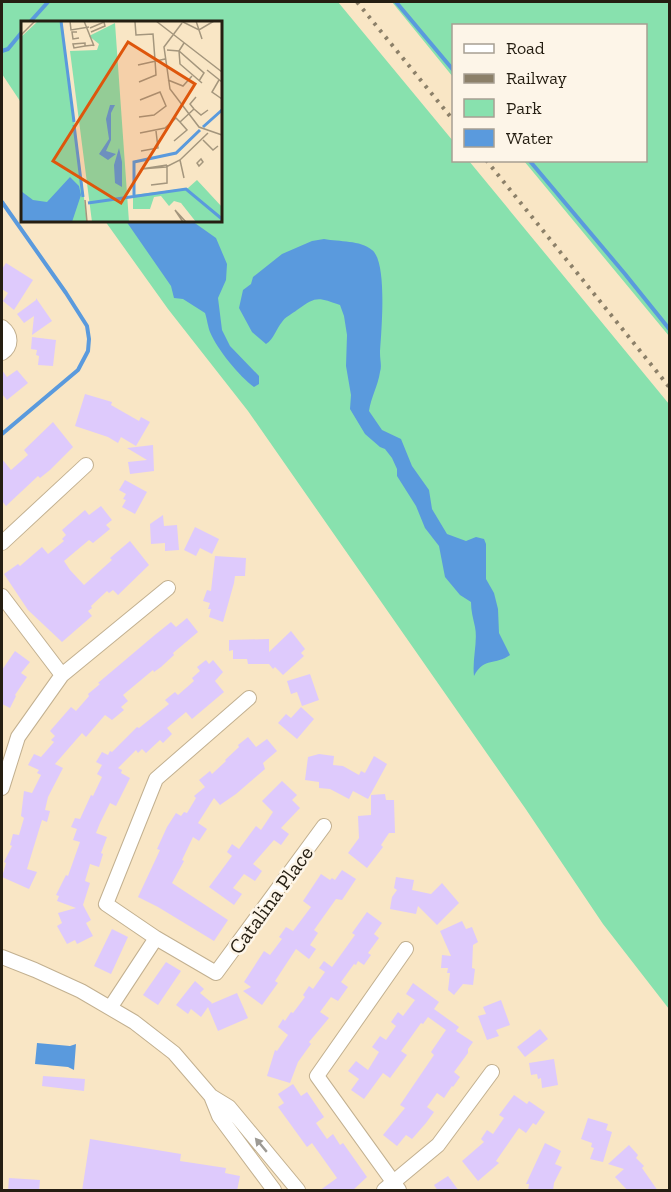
<svg xmlns="http://www.w3.org/2000/svg" width="671" height="1192" viewBox="0 0 671 1192" font-family="'Zilla Slab',serif">
<rect width="100%" height="100%" fill="#f9e6c5"/>
<!-- green -->
<path fill="#88e1ae" d="M2,2h336l115,139 1,19 15,1 200,243v605l-66,-85 -78,-116 -277,-397 -80,-102 -63,-88 115,-1v-198h-198v82l-20,-30z
M392,2h277v334l-145,-175 122,-1v-134h-192l-1,51z"/>
<!-- water -->
<path fill="#5a9add" d="M126,221h66l24,17 11,26 -1,16 -8,18 4,32 8,16 29,30v8l-5,3c-15,-11 -37,-38 -44,-55 -2,-5 -3,-13 -5,-19l-22,-14 -9,-1 -3,-12z
M324,239c16,3 36,1 48,11 16,12 9,84 8,103 0,7 2,13 0,19 -2,14 -9,25 -11,39l13,19 19,9 11,27 17,24 3,19 15,25 19,7 10,-4 8,2 2,5v35l8,14 4,16 1,24 11,22c-15,11 -25,1 -36,21 -2,-16 4,-35 1,-49 -2,-9 -4,-16 -4,-25l-11,-7 -15,-18 -6,-31 -14,-18 -9,-22 -19,-30v-7l-5,-11 -7,-9 -5,-2 -15,-13 -15,-25 1,-14 -5,-29 1,-31 -3,-19 -4,-11c-22,-8 -24,-9 -43,5 -5,4 -12,7 -15,12 -6,7 -8,17 -16,22l-14,-12 -13,-24 4,-18 8,-6 2,-7 29,-23 30,-13z
M37,1043l33,3 6,-2 -2,26 -6,-3 -33,-3z"/>
<g fill="none" stroke-linecap="round" stroke-linejoin="round">
<!-- stream -->
<path stroke="#5a9add" stroke-width="4" d="M396,2l58,69
M30,22l18,-20
M2,51l6,-2 14,-17
M529,160l96,114 45,56
M2,202l64,91 21,33 2,13 -1,12 -10,19 -76,64"/>
</g>
<!-- building -->
<path fill="#decafc" d="M6,263l27,17 -19,30 -11,-9 5,-8 -6,-4v-20z
M36,298l16,23 -20,14 2,-19 -10,7 -7,-9 19,-14z
M32,337l24,3 -3,26 -15,-1 1,-9 -3,-1 1,-5 -6,-1z
M2,370l5,7 10,-7 11,13 -21,17 -5,-6z
M85,394l27,8 -1,3 28,16 2,-4 9,5 -14,24 -15,-9 -3,6 -10,-6 -33,-11z
M53,422l20,25 -23,23 -10,8 -2,-2 -32,30 -4,-5v-42l9,11 17,-15 -4,-5z
M153,445l1,26 -24,3 -2,-12 19,-2 -20,-12z
M125,480l22,12 -12,22 -13,-7 4,-7 -3,-1 3,-5 -7,-4z
M101,506l11,14 -6,5 4,4 -17,14 -4,-3 -25,21 6,9 14,15 28,-25 -2,-2 20,-17 19,24 -31,30 -5,-5 -4,3 -2,-2 -16,15 1,2 -4,3 4,5 -30,26 -34,-32 -24,-36 14,-10 2,2 22,-19 6,7 16,-13 -2,-2 4,-4 -4,-5 23,-20 4,5z
M163,515l1,11 13,-1 2,25 -14,1v-8l-14,1 -1,-20z
M195,527l24,12 -7,15 -12,-6 -4,8 -12,-6z
M215,556l31,2 -1,18h-10l-1,7 -11,39 -14,-5 2,-8h-3l2,-6 -7,-2 4,-11 4,1z
M187,618l11,14 -25,21 1,2 -13,12 -7,5 -1,-2 -30,25 5,6 -7,6 3,3 -12,10 -7,-5 -19,22 -4,-4 -27,31 8,4 -15,29 -3,13 5,1 -3,11 -5,-2 -15,49 10,3 -8,17 -27,-12 4,-14 -2,-1 8,-16 -2,-1 3,-11 6,1 5,-17 -3,-2 3,-25 8,2 9,-18 -4,-2 2,-3 -11,-5 6,-11 7,3 13,-15 -3,-2 4,-4 -5,-5 21,-24 5,4 13,-15 -1,-2 12,-10 -2,-1 58,-49 15,-12 5,5z
M291,631l14,18 -4,4 3,3 -21,19 -8,-8 -2,2 -4,-5h-21l-1,-5h-14v-9l-4,1v-11l40,-1v13z
M15,651l15,11 -9,11 6,4 -12,18 1,1 -6,12 -8,-4v-34z
M206,660l3,4 4,-4 10,12 -8,9 9,11 -32,27 -6,-7 -19,16 5,6 -9,9 -3,-3 -14,13 -4,-4 -4,4 -2,-3 -18,18 4,2 -1,3 9,5 -14,28 -6,-3 -10,20 -4,10 11,4 -6,16 2,1 -4,13 -9,-3 -5,17 5,2 -7,22 8,15 -5,3 7,13 -16,8 -2,-4 -8,4 -10,-18 5,-3 -4,-10 18,-5 -19,-7 2,-5 -3,-1 10,-20 2,1 12,-34 -7,-2 4,-11 -6,-2 4,-9 5,1 11,-24 2,1 9,-19 -5,-3 5,-9 -6,-3 6,-10 6,3 2,-4 2,1 25,-25 2,1 30,-24 -4,-4 10,-8 3,3 16,-14 -2,-3 8,-7 -3,-4z
M310,674l9,26 -17,6 -5,-14 -6,2 -4,-13z
M301,707l13,12 -17,20 -19,-16 8,-9 5,4z
M248,737l8,10 11,-8 10,12 -14,12 2,6 -29,25 -16,11 -6,-7 -16,25 9,6 -8,12 -6,-4 -11,23 2,1 -12,22 56,37 -14,21 -56,-34 -20,-10 22,-47 -3,-1 10,-22 9,-14 5,3 3,-4 3,1 9,-15 -2,-2 11,-9 -6,-7 11,-9 2,3 14,-13 -1,-1 14,-13 -1,-2z
M319,754l15,2 -1,9 10,1 16,9 2,-4 4,2 9,-17 13,8 -19,35 -15,-8 -4,8 -19,-10 -11,-1v-6l-14,-2 3,-23z
M282,781l15,14 -5,5 8,8 -19,20 8,6 -8,11 -7,-5 -21,24 9,7 -7,10 -11,-7 -11,14 9,6 -8,11 -25,-18 23,-31 -5,-4 5,-8 7,5 17,-23 5,4 12,-18 -11,-11z
M385,794l1,6h8l1,33h-6l-8,12 2,2 -16,21 -19,-15 11,-15 -1,-22 13,-1v-20z
M342,870l14,9 -14,21 -6,-1 -22,31 4,3 -8,12 6,4 -7,10 -13,-10 -21,32 3,2 -16,22 -19,-14 8,-4 -7,-5 20,-31 6,4 12,-16 -3,-2 7,-10 7,4 18,-24 -8,-6 18,-27 9,6 2,-2 3,2z
M396,877l18,3 -2,10 19,4 11,-11 17,20 -22,22 -19,-19 -2,8 -26,-5 2,-12 5,-7 -3,-2z
M367,912l15,11 -8,11 5,4 -11,15 3,2 -7,10 -6,-4 -2,4 -2,-1 -13,18 7,5 -10,14 -7,-4 -11,15 9,6 -20,24 2,2 -13,18 -8,21 -23,-7 8,-26 2,1 11,-16 -10,-8 5,-8 2,2 6,-9 2,1 12,-16 -2,-2 6,-9 4,3 12,-17 -6,-4 5,-7 8,6 23,-32 -3,-2z
M462,921l4,8 6,-2 6,15 -5,3 -1,23 3,1 -2,16 -10,-1 -9,11 -6,-5 2,-17h-3l1,-5h-7l1,-13 9,1 -11,-25z
M112,929l16,8 -17,37 -17,-8z
M166,962l15,9 -23,34 -15,-10z
M195,981l9,8 -4,4 12,10 -1,1 26,-11 11,25 -30,13 -10,-24 -7,10 -10,-8 -3,5 -12,-9z
M413,983l26,19 -5,7 25,18 -3,4 17,11 -5,7v4l-14,19 6,5 -7,10 -1,-1 -8,12 -7,-5 -10,14 7,5 -8,11 -14,16 -6,-4 -9,11 -14,-11 22,-27 -5,-3 34,-50 -3,-3 15,-22 -18,-13 -5,7 -2,-1 -20,28 6,4 -17,23 -7,-5 -19,26 -13,-9 8,-11 -11,-8 8,-10 12,9 11,-18 -7,-5 8,-11 6,4 10,-14 -5,-4 7,-10 5,4 12,-16 -9,-6z
M501,1000l9,25 -14,5 3,6 -12,4 -9,-24 8,-2 -3,-7z
M540,1029l8,10 -23,18 -8,-10z
M554,1059l4,26 -16,3 -1,-10 -3,1 -1,-5 -6,1 -2,-12z
M43,1076l42,3 -1,12 -42,-5z
M293,1084l8,12 6,-4 17,25 -8,6 11,16 6,-5 7,11 3,-2 24,34 -15,14h-33l18,-13 -25,-35 -5,4 -29,-40 6,-4 -6,-9z
M514,1095l13,9 2,-3 16,11 -9,13 -3,-2 -7,10 -7,-5 -23,33 3,2 -21,18 -16,-20 22,-19 -3,-3 6,-9 6,4 11,-16 -5,-3z
M588,1118l20,6 -2,6 6,2 -9,30 -13,-3 4,-11 -3,-1 1,-4 -11,-4z
M90,1139l91,15 -1,7 46,7 -1,5 15,3 -3,15h-155z
M545,1143l16,8 -6,13 7,3 -8,16 -1,8h-25l1,-7h-3z
M629,1145l9,10 -2,3 8,8 -2,2 16,23h-30l-13,-14 9,-8 -16,-5z
M448,1176l11,15h-21l-4,-6z
M9,1178l31,2 -1,11h-31z"/>
<g fill="none" stroke-linecap="round" stroke-linejoin="round">
<defs>
<path id="minor" d="M2,327c10,8 10,19 0,26
M2,543l84,-78
M2,596l60,79
M249,698l-93,81 -50,125 50,34 60,35 108,-147
M2,788l16,-51 44,-62 106,-87
M2,957l33,13 46,21 53,31 40,31 37,43 8,20 55,74
M110,1008l46,-70
M211,1096l18,11 69,83
M384,1190l54,-45 54,-73
M399,1190l-82,-114 89,-127"/>
</defs>
<!-- minor casing -->
<use href="#minor" stroke="#c2b090" stroke-width="16"/>
<!-- minor -->
<use href="#minor" stroke="#fff" stroke-width="14"/>
<!-- rail -->
<path stroke="#8c8069" stroke-width="4" stroke-dasharray="3 6" stroke-linecap="butt" d="M357,2l97,119
M486,160l184,228"/>
</g>
<!-- one-way arrows -->
<defs><path id="oneway-solid" d="M-6-.8H1V-3.2L6.5 0L1 3.2V.8H-6Z" transform="scale(1.5)"/></defs>
<use fill="#9d9a94" href="#oneway-solid" transform="translate(261 1145) rotate(-130)"/>
<g text-anchor="middle" stroke-width="5" stroke-linejoin="round" paint-order="stroke">
<!-- street labels -->
<g font-size="21" fill="#251e12" stroke="#fdf5e8">
<text transform="translate(271 900) rotate(-54)" y="7">Catalina Place</text>
</g>
</g>
<!-- overview -->
<g transform="translate(21 21)">
<rect width="201" height="201" fill="#f9e6c5"/>
<path d="M17,0h24l25,201h-66v-185zM94,2l14,199h-37l-22,-171 27,-1 2,-6 -10,-8zM176,159l25,27v15h-26l-15,-19 -7,-2 -5,5 -8,-10 -7,1 -4,12h-17v-14l55,-7z" fill="#88e1ae"/>
<path d="M89,84h5l-4,8v27l-5,11 10,3 -8,6 -9,-6 10,-15 -3,-20zM98,127l3,14v25l-7,-4 -1,-18zM49,156l9,9 2,9 -9,27h-51v-31l12,9 14,2z" fill="#5a9add"/>
<path fill="none" stroke="#5a9add" stroke-width="3" d="M40,0l13,101M53,104l9,72M182,106l19,-17M113,174v-33l42,-9 24,-23M67,182l98,-14 36,30"/>
<path fill="none" stroke="#a4967d" stroke-width="1.5" d="M49,0l1,9 18,-3M63,0l10,25M135,0l66,51M160,0l18,9 15,-9M175,0l6,18M114,1l1,13 17,-1 2,26 1,15 -17,7M161,2l-18,24 6,42 29,38 23,8M69,7l14,-6 1,4 -14,6M56,11h-5l1,7 6,-1M0,14l14,-14M163,22l-5,8 1,13 22,19M64,25v-3l-12,1 1,4 11,-2 9,-1M146,29l12,1 25,22 -5,8M117,44l27,-6M186,49l15,12M147,59l15,6 9,-10M198,59l-7,12 10,7M175,76l-6,7 4,5 7,6 7,-5M118,96l15,-2 12,-9 -6,-14 -20,8M119,112l25,-5 11,-10 4,4 14,-13M182,119l10,10 5,-4M153,120l13,-11 -7,-8M120,130l17,-3 -2,-17M180,138l2,3 -4,4 -2,-3zM159,139l4,18M146,144l-26,4 25,-2 14,-7 28,-27M130,164l16,-2v-18M64,179l2,22M162,201l-8,-12 11,12"/>
<path fill="#de560c" fill-opacity="0.15" stroke="#de560c" stroke-width="3" d="M107,21l67,42 -74,119 -68,-42z"/>
<rect width="201" height="201" fill="none" stroke="#251e12" stroke-width="3"/>
</g>
<!-- border -->
<rect width="671" height="1192" fill="none" stroke="#251e12" stroke-width="6"/>
<!-- legend -->
<rect x="452" y="24" width="195" height="138" fill="#fdf5e8" stroke="#a79f92" stroke-width="1.5"/>
<rect x="464" y="44" width="30" height="9" fill="#ffffff" stroke="#a79f92" stroke-width="1.5"/>
<text x="506" y="54" font-size="18" fill="#251e12">Road</text>
<rect x="464" y="74" width="30" height="9" fill="#8c8069" stroke="#a79f92" stroke-width="1.5"/>
<text x="506" y="84" font-size="18" fill="#251e12">Railway</text>
<rect x="464" y="99" width="30" height="18" fill="#88e1ae" stroke="#a79f92" stroke-width="1.5"/>
<text x="506" y="114" font-size="18" fill="#251e12">Park</text>
<rect x="464" y="129" width="30" height="18" fill="#5a9add" stroke="#a79f92" stroke-width="1.5"/>
<text x="506" y="144" font-size="18" fill="#251e12">Water</text>
</svg>
